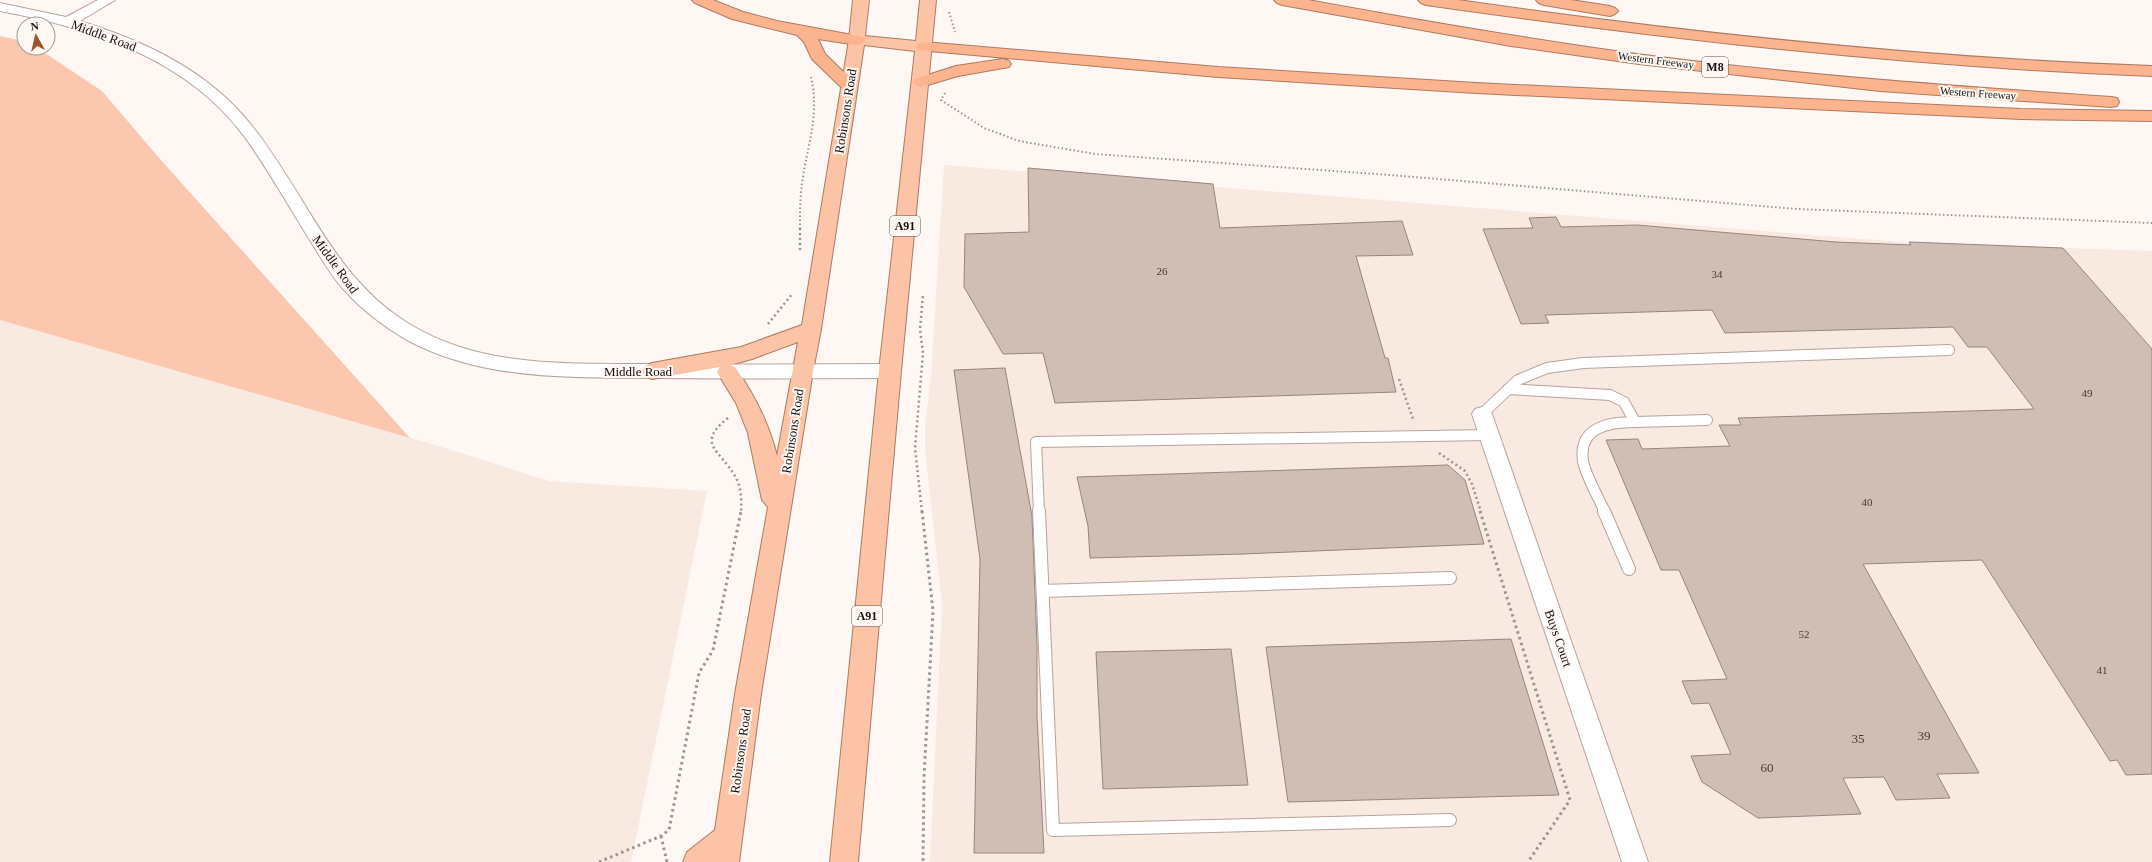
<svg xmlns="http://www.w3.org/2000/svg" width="2152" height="862" viewBox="0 0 2152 862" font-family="Georgia,serif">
<rect width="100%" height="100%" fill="#fff7f3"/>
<!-- built -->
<path fill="#f8e9e1" d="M944,165l969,78 239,8v611h-1222l12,-257 -17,-155v-26l6,-47z
M0,320l442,127 107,34 158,10 -76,371h-631z"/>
<!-- green -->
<path fill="#fbc8af" d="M0,36l23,5 1,7h12l12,7 54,36 58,68 250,279 -410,-118z"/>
<!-- building -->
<path fill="#d0bdb4" stroke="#97857d" d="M1028,168l185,16 7,44 182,-7 11,34 -57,1 29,102h3l8,34 -341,11 -12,-50 -40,1 -39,-67 1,-53 64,-2z
M1556,217l5,10 76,-2 199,17 75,3 -2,-3 154,6 89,101v425l-26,1 -9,-15 -7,1 -128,-201 -119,4 116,209 -42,1 13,24 -54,2 -12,-23 -41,1 18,36 -103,4 -56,-36 -11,-26 40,-2 -22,-51 -17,1 -10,-23 45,-2 -48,-109h-18l-55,-130 32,-1 4,10 88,-3 -11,-21h22l-3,-7 296,-9 -47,-62h-19l-15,-20 -228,6 -13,-23 -167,5 4,8 -28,1 -38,-95 50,-1 -4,-10z
M1005,368l27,148 5,130v70l7,137h-70l6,-294 -26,-189z
M1448,465l17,15 19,64 -241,10 -153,4 -2,-32 -11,-49z
M1511,639l48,156 -271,7 -22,-155z
M1231,649l17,136 -145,4 -7,-137z"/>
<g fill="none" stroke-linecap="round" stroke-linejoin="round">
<defs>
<path id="service-far1" d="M1508,389l102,6 14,7 11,20 72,-2
M1482,414l36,-34 29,-12 36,-5 366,-13
M1039,512l-3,-70 454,-7
M1605,512c-6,-13 -20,-38 -22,-51 -5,-34 26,-39 52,-39"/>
<path id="service" d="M1039,511l14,319 397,-10
M1604,511l25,58
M1043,591l407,-13"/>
<path id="minor" d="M98,0h17l-35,21c65,20 129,50 172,105 54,67 81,153 159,199 75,45 166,38 250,39 77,1 153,0 229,0l7,2 3,5 -3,5 -7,2c-76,0 -152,1 -229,0 -85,-1 -176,4 -254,-38 -22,-13 -44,-29 -61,-48 -12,-12 -21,-28 -30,-42 -24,-38 -46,-78 -72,-114 -58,-78 -153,-108 -244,-125v-8l66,14z
M1482,407l7,2 3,5 156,448h-26l-150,-448 3,-5z"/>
<path id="trunk" d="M853,0h16l-4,36 51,5 4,-41h16l-35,371 -43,491h-28l49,-491 36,-320 -51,-6 -43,284 -8,42 -52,323 -22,168h-56l4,-10 28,-22 20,-136 33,-187 -6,-7 -14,-67 -12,-30 -19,-31 3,-5 -68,12 -7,-3 -4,-5 4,-5 7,-3 89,-16 61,-22 47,-285zM798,342l-21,114c-8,-33 -23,-62 -42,-89l-5,-2 22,-6z"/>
<path id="motorway" d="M692,0h21l30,12 34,9 86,16 2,3 -2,3 -6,2 -39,-6 7,15 32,31 -2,4h-12l-31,-30 -8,-17 -7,-7 -65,-16 -37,-16z
M1274,0h34c109,20 219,39 329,54 157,21 316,32 474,43l6,1 2,4 -2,4 -6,1 -231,-16 -241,-27 -128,-18 -229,-41 -5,-2z
M1418,0h40c231,33 461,58 694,66v10c-244,-9 -485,-37 -726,-71l-5,-2z
M1536,0h35l39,6 5,2 3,3 -3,3 -5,2 -66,-11 -5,-2z
M924,42l294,25 258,16 545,26 131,2v10l-131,-2 -545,-26 -258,-16 -300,-27 -2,-3 2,-3z
M1003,59l6,2 2,3 -2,3 -51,9 -37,11 -6,-2 -2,-3 2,-3 41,-13z"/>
</defs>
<!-- service-far1 casing -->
<use href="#service-far1" stroke="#b6a49b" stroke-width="12"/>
<!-- service casing -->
<use href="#service" stroke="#b6a49b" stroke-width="14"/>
<!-- minor casing -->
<use href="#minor" stroke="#b6a49b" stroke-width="2"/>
<!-- trunk casing -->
<use href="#trunk" stroke="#ac7b62" stroke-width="2"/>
<!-- motorway casing -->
<use href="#motorway" stroke="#ac7b62" stroke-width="2"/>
<!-- path-far2 -->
<path stroke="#9b9490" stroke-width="2" stroke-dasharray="1.5 2.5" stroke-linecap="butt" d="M949,12l6,20
M945,93l-4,7 43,28 35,13 76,13 295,21 407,34 355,14
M800,229c0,-15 0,-31 2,-46 5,-36 18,-69 9,-106"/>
<!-- path-far1 -->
<path stroke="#9b9490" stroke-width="2.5" stroke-dasharray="2 3" stroke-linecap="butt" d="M800,250v-22
M768,324l25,-31
M1399,379l14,40
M728,418c-33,26 -8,32 7,58 6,10 7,24 6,36
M1439,453l26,18 7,13 9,28
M922,512l-7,-64 8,-95 -3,-24 3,-34"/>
<!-- path -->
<path stroke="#9b9490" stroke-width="3" stroke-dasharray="2.5 3.5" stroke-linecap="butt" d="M922,511l11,100 -9,166 -1,85
M1480,511l90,289 -42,62
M661,836l6,26
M599,862l62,-26 8,-6 30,-157 14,-23 28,-139"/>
<!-- service-far1 -->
<use href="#service-far1" stroke="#fff" stroke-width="10"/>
<!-- service -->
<use href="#service" stroke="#fff" stroke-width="12"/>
<!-- minor -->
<use href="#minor" fill="#fff" fill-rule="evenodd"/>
<!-- trunk -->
<use href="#trunk" fill="#fcc3a6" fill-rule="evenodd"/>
<!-- motorway -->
<use href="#motorway" fill="#fcb48f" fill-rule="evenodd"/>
</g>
<g text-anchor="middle" stroke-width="4" stroke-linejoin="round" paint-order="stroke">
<!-- far-street labels -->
<g font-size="11" fill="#16100d" stroke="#fff7f3">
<text transform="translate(1656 60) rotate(7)" y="4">Western Freeway</text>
<text transform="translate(1978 93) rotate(4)" y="4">Western Freeway</text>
</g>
<!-- number labels -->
<g font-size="11" fill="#443b37">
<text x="1162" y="275">26</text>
<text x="1717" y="278">34</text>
<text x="2087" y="397">49</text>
<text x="1867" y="506">40</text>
<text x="1804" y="638">52</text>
<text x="2102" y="674">41</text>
</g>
<!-- shield labels -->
<g fill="#fff7f3" stroke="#5c5552" stroke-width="1">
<rect x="1702" y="57" width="26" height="20" rx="3"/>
<rect x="890" y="216" width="30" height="20" rx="3"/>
<rect x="852" y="606" width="30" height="20" rx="3"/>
</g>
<g font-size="12" font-weight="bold" fill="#16100d">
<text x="1715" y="71">M8</text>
<text x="905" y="230">A91</text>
<text x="867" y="620">A91</text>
</g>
<!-- street labels -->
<g font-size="13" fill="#16100d" stroke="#fff7f3">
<text transform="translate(104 35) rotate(20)" y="5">Middle Road</text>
<text transform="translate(845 111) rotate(-81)" y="5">Robinsons Road</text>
<text transform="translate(336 264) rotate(54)" y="5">Middle Road</text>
<text x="638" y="376">Middle Road</text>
<text transform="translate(792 431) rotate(-81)" y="5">Robinsons Road</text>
<text transform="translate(1559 638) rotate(71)" y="5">Buys Court</text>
<text transform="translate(740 751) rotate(-82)" y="5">Robinsons Road</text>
</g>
<!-- near-number labels -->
<g font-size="13" fill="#443b37">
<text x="1924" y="740">39</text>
<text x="1858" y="743">35</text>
<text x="1767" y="772">60</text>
</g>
</g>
<!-- north arrow -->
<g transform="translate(36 36) rotate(352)"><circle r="19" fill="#fff7f3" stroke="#a29b97"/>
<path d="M0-3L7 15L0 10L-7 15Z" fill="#9a542c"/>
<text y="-6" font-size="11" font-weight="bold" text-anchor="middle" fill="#16100d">N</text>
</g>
</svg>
